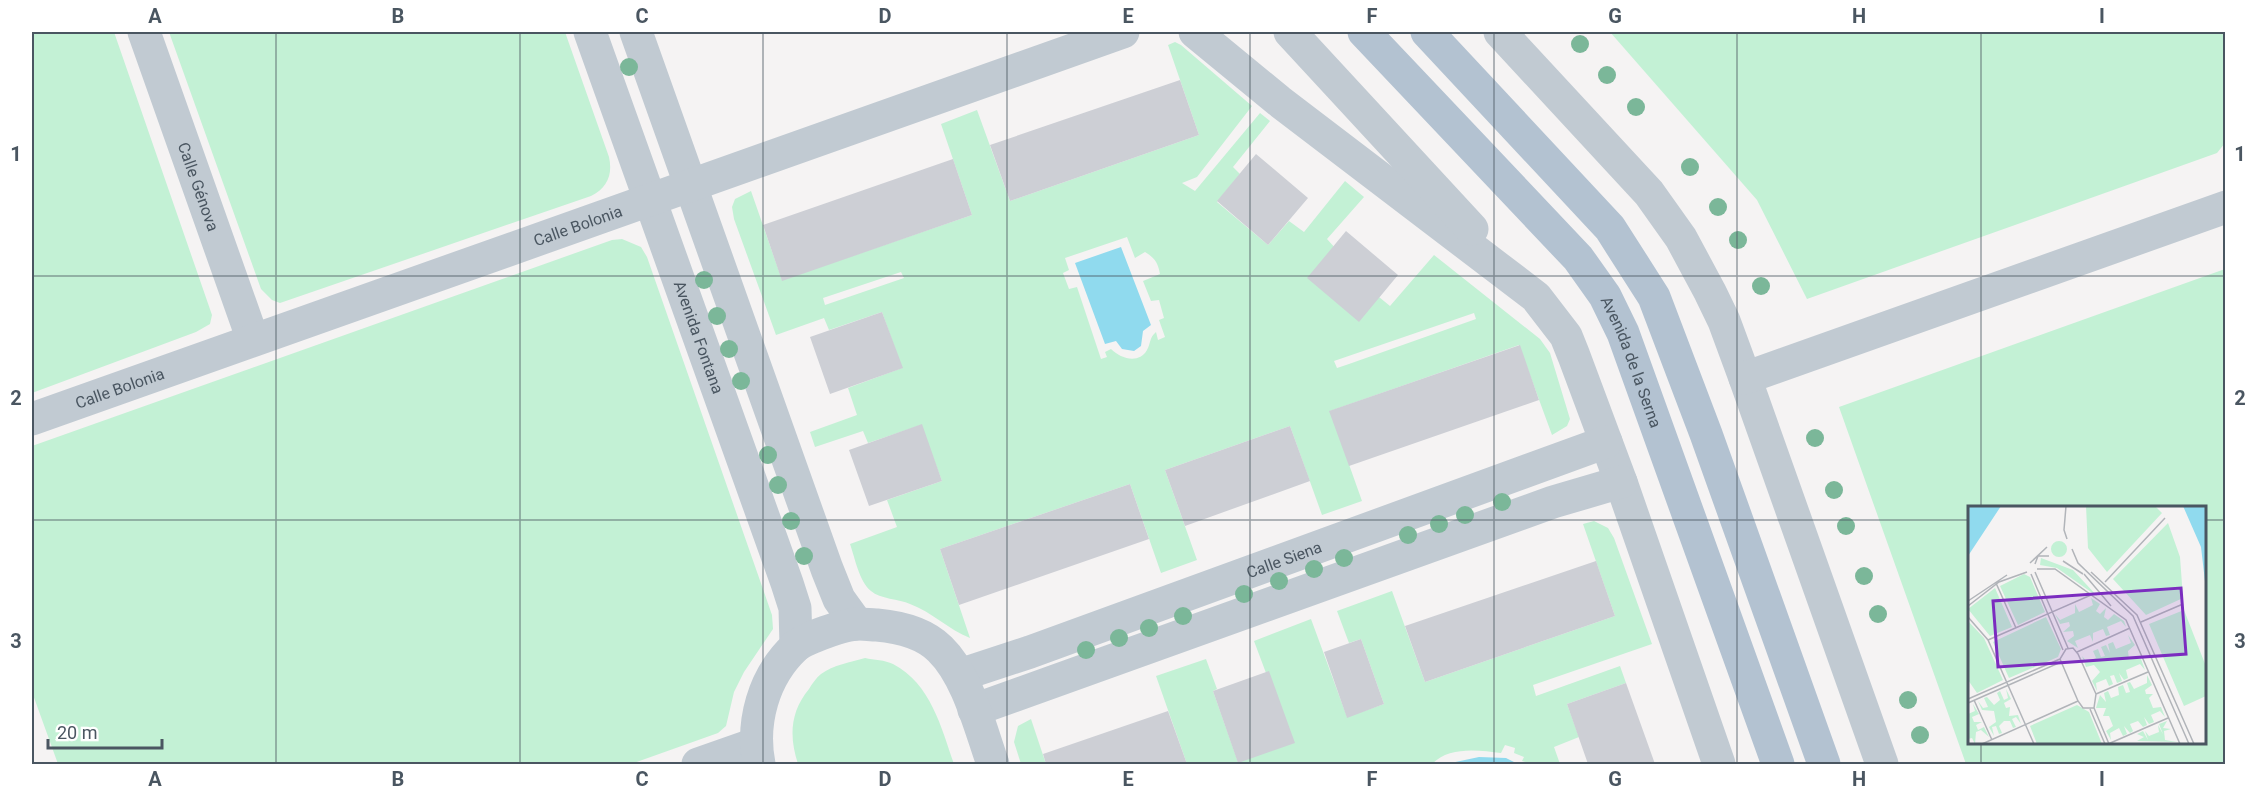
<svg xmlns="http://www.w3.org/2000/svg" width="2257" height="796" viewBox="0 0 2257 796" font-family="Roboto,sans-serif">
<rect width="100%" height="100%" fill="#f5f3f3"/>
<!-- green -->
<path fill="#c3f1d5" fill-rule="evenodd" d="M32,32h82l98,283 -2,9 -14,8 -164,61z
M169,32h396l44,125c4,18 -2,31 -18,39l-311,107 -8,-3 -11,-11z
M1610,32h615v111l-8,10 -410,146 -50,-99z
M1175,42l6,3 71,61 -55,71 -15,6 13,8 65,-78 10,8 -37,46 7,7 -23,28 51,43 21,-24 15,11 41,-51 19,16 -37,42 52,58 11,9 44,-51 106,84 10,14 20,66 -3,7 -15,9 -33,-90 -189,66 32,90 -40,14 -32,-89 -125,44 32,90 -36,13 -31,-89 -190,65 30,89c-21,-8 -38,-26 -60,-34 -11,-5 -30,-5 -39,-13 -12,-10 -16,-33 -21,-47l47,-17 -10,-27 55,-19 -21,-56 -53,18 -5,-12 -48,16 -5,-15 47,-17 -9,-27 54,-20 -20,-56 -53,18 -5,-12 -48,17 -42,-116 -2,-12 3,-8 16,-8 31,89 190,-65 -31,-91 36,-14 33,91 189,-66 -31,-90zM1127,237l8,21 10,-6c10,6 13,11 15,22l-17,7 8,20 8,-1 5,18 -5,2 6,17 -7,3 -2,-8c-7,6 -5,11 -9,18 -8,14 -26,9 -36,-1l-6,3 2,5 -6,2 -24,-72 -8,2 -6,-16 6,-3 -4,-12zM901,272l3,6 -79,27 -2,-7zM1474,313l2,6 -127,45 -12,4 -3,-7z
M622,239l19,8 6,10 125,358 1,14 -29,43 -10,20 -8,34 -8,7 -87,31h-573l-26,-72v-246l580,-206z
M2225,269v495h-259l-127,-357zM1969,508h235v236h-235z
M1594,521l14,7 6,10 38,106 -119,41 3,11 84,-30 6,17 -59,21 12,33 -25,10 6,17h-28l-10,-3 2,-4 -10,-4 1,-5 -10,-3 -4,8c-22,-3 -52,-7 -69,11h-245l-31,-88 50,-17 11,30 -4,2 25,71 28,-89 -12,-32 57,-22 36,98 37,-13 -23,-65 -12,4 -12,-32 55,-20 33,91 190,-66 -32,-92z
M865,658c9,2 20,2 28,6 38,20 48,63 61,100h-156c-9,-27 -8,-52 11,-75 3,-5 7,-11 12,-15 12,-9 30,-12 44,-16z
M1031,719l15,45h-25l-7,-22 4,-16z"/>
<!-- water -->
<path fill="#90daee" d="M1121,247l30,78 -8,6 -2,15 -7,5 -12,-2 -6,-8 -11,3 -30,-81z
M1479,757l27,1 12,6h-72z"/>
<!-- building -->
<path fill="#cdcfd5" d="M1180,80l19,55 -189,66 -20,-56z
M1256,154l52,44 -40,47 -51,-44z
M953,159l19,56 -190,66 -19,-56z
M1346,231l52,44 -39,47 -52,-44z
M882,312l21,56 -73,26 -20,-57z
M1520,345l19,55 -190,66 -20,-55z
M922,424l20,57 -73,25 -20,-56z
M1290,426l20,55 -125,45 -20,-56z
M1130,484l19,55 -190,66 -19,-56z
M1596,561l19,55 -190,66 -20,-56z
M1361,639l23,65 -37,14 -23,-66z
M1269,671l26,72 -57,20 -25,-72z
M1626,683l29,81h-67l-21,-60z
M1168,711l19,53h-141l-3,-10z"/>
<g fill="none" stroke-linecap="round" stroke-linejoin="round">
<!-- street -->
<g stroke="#c1cad2" stroke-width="33">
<path id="s1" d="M144,32l109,308"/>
<path id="s2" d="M590,32l197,551 8,25 1,38"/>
<path d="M636,32l191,537 12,30 18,25"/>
<path d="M1195,32l84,69 257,196 30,39 8,20 47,126 98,282"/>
<path d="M1290,32l182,197"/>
<path d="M1500,32l149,161 32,45 29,54 14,29 21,57 137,386"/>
<path d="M1745,378l481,-171"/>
<path id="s3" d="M32,419l1091,-387"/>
<path id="s4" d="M960,675l70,-23 576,-210"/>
<path d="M974,710l579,-208 68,-20"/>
<path d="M698,764l57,-20"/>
<path d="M759,764c-8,-41 4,-87 36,-117 10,-9 50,-23 64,-23 6,0 12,1 18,1 22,2 47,8 63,24 28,27 40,79 53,115"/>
</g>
<!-- primary -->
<g stroke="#b3c2d1" stroke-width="33">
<path id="s5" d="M1364,32l214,226 27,38 18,37 155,431"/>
<path d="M1427,32l183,196 44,69 52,137 118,330"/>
</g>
</g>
<!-- trees -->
<g fill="#7bb799">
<circle cx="1580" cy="44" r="9"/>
<circle cx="629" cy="67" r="9"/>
<circle cx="1607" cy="75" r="9"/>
<circle cx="1636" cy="107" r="9"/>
<circle cx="1690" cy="167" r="9"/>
<circle cx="1718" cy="207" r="9"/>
<circle cx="1738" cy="240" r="9"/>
<circle cx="704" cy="280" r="9"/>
<circle cx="1761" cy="286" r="9"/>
<circle cx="717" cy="316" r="9"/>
<circle cx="729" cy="349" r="9"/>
<circle cx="741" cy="381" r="9"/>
<circle cx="1815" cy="438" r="9"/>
<circle cx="768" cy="455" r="9"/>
<circle cx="778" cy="485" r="9"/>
<circle cx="1834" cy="490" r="9"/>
<circle cx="1502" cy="502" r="9"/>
<circle cx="1465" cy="515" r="9"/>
<circle cx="791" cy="521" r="9"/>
<circle cx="1439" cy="524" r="9"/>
<circle cx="1846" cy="526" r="9"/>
<circle cx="1408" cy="535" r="9"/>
<circle cx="804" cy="556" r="9"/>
<circle cx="1344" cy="558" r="9"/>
<circle cx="1314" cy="569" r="9"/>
<circle cx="1864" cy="576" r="9"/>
<circle cx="1279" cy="581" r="9"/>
<circle cx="1244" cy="594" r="9"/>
<circle cx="1878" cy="614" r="9"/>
<circle cx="1183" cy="616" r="9"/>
<circle cx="1149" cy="628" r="9"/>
<circle cx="1119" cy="638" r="9"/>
<circle cx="1086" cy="650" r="9"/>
<circle cx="1908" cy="700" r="9"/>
<circle cx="1920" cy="735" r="9"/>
</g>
<!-- grid -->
<path fill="none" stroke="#4a5661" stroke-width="1.5" stroke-opacity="0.55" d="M276,32v732M520,32v732M763,32v732M1007,32v732M1250,32v732M1494,32v732M1737,32v732M1981,32v476M32,276h2194M32,520h1937M2204,520h22M1981,744v20"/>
<g text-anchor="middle" stroke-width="4.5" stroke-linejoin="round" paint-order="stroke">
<!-- street labels -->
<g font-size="16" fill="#4a5661" stroke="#fff">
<text dy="6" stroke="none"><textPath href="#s1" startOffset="164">Calle Génova</textPath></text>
<text dy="6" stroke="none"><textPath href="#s3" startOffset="579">Calle Bolonia</textPath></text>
<text dy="6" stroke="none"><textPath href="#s2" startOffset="324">Avenida Fontana</textPath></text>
<text dy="6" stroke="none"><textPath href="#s5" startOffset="429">Avenida de la Serna</textPath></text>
<text dy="6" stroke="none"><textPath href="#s3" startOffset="93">Calle Bolonia</textPath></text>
<text dy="6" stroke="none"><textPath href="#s4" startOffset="344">Calle Siena</textPath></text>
</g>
</g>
<!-- overview -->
<g transform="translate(1968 506)">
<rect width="238" height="238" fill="#f5f3f3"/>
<path d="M118,0h69l7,7 -55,59 -19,-24zM200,17l12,34 3,41 -37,17 -33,-36zM83 43a8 8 0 1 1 16 0a8 8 0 1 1-16 0ZM73,52l32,12 25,27 -41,-29 -17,-3zM56,68l6,3 15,35 -27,13 -18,-39zM27,82l17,39 -22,9 -22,-27zM123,92l9,6 -4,7 4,3 6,-6 -2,9 4,3 6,-6 10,7 2,6 -5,-6 -14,6 3,8 -4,1 -3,-7 -10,4v9l-3,-7 -15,6 3,7 -11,-7 7,-5 -1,-5 -10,1 7,-6 -1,-4 -9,2 -5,-10 5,6 15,-7v-9l4,8 14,-7zM216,104l23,59 -1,27 -22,10 -35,-82zM78,111l15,32 -3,8 -49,21 -16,-36zM0,115l16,17 19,42 -26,13 -9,-13zM160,129l7,10 -7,6 1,8h12l4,11 -5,-6 -14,6 2,8 -4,2 -5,-7 3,8 -5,2 -3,-8 -4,1 3,8 -4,2 -3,-7 -10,4 1,8 -5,-10 8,-9 -6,-7 -8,2 -4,-11 5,6 9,-4 -3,-7 5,-2 3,8 4,-1 -4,-9 5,-2 4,8 -2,-9 5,-2 3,7 15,-6zM179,169l5,10 -7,5 1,4h7l-4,4 4,10 8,-1 4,10 -5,-6 -9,4 3,7 -5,2 -5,-7 3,8 -4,2 -5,-6 -8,3 3,7 -3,2 -6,-7 3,8 -4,2 -4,-8 -9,5 1,7 -5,-9 7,-5 -4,-10h-6l3,-8h-10l4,-13 6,7 -2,-9 4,-2 3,7 8,-3 -1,-8 5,-2 3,8 4,-1 -3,-9 3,-1 4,7 13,-6zM38,183l5,10 -7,4 2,5 4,-1 -1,9 9,-1 3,9 -5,-7 -4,2 4,8 -3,1 -3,-7h-6l-5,5 3,7 -3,1 -3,-8 -4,1 2,9 -5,-9 7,-5 -2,-11 -12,-1 -4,-9 5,7 5,-1 -4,-9 3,-1 7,8 6,-5 -3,-7 3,-2 4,9 4,-2zM5,198l6,10 -7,3 2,5h8l-6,3 2,5 6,-3 5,10 -8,-7 -5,2 -1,12 -3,-6 -4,1v-25l7,-3zM109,199l12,7 13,32h-65l-7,-18zM199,215l-4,7 8,1 -7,2 1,9 12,2 -40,-1 7,-4 -7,-3 6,-3 5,9 -3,-9 4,5 10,-4 -1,-7 5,9 -4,-10z" fill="#c3f1d5"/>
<path d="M0,0h33l-33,50zM215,0h23v84l-5,-43z" fill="#90daee"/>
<path fill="none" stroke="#b1b4b9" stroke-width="1.5" d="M98,0l-2,24 3,9M104,43l6,14 55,53 56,128M95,55l20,13M62,57l17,-16M67,58l3,-8h11M69,63h18l71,51 54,124M67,66l33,76M123,66l46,43 57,129M63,68l32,76M116,68l27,32M137,76l60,-64M28,77l20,45M0,95l39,-26M0,100l31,-24 28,-10M0,111l20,23 46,104M173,116l42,-18M20,134l103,-45M109,146l53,-24M128,188l52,-22M0,193l92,-40M6,194l18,40M0,197l93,-41M126,202h-11l-5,-7 -18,-42 6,-10 7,-1 5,6 18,40 -2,14 15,36M122,203l15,35M14,238l96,-43M140,238l60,-26"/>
<path fill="#7b2cbf" fill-opacity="0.15" stroke="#7b2cbf" stroke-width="3" d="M213,82l5,66 -188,13 -5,-66z"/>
<rect width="238" height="238" fill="none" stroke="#4a5661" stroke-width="3"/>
</g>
<!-- border -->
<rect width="2257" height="796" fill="none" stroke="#ffffff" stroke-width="66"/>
<!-- scale -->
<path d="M48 739v9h114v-9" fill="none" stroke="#4a5661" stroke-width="3"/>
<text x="57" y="739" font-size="18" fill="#4a5661" stroke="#ffffff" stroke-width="4.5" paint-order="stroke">20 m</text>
<rect x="33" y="33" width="2191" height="730" fill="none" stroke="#4a5661" stroke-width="2"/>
<g font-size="20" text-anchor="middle" font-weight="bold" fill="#4a5661">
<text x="155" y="23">A</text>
<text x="398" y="23">B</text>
<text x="642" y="23">C</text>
<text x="885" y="23">D</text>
<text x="1128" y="23">E</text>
<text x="1372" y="23">F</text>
<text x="1615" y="23">G</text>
<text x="1859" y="23">H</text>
<text x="2102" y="23">I</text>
<text x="16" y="161">1</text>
<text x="2240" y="161">1</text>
<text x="16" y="405">2</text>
<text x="2240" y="405">2</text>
<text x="16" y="648">3</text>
<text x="2240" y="648">3</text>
<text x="155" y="786">A</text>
<text x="398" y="786">B</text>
<text x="642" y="786">C</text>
<text x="885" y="786">D</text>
<text x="1128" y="786">E</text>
<text x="1372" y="786">F</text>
<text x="1615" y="786">G</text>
<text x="1859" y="786">H</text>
<text x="2102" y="786">I</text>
</g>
</svg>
